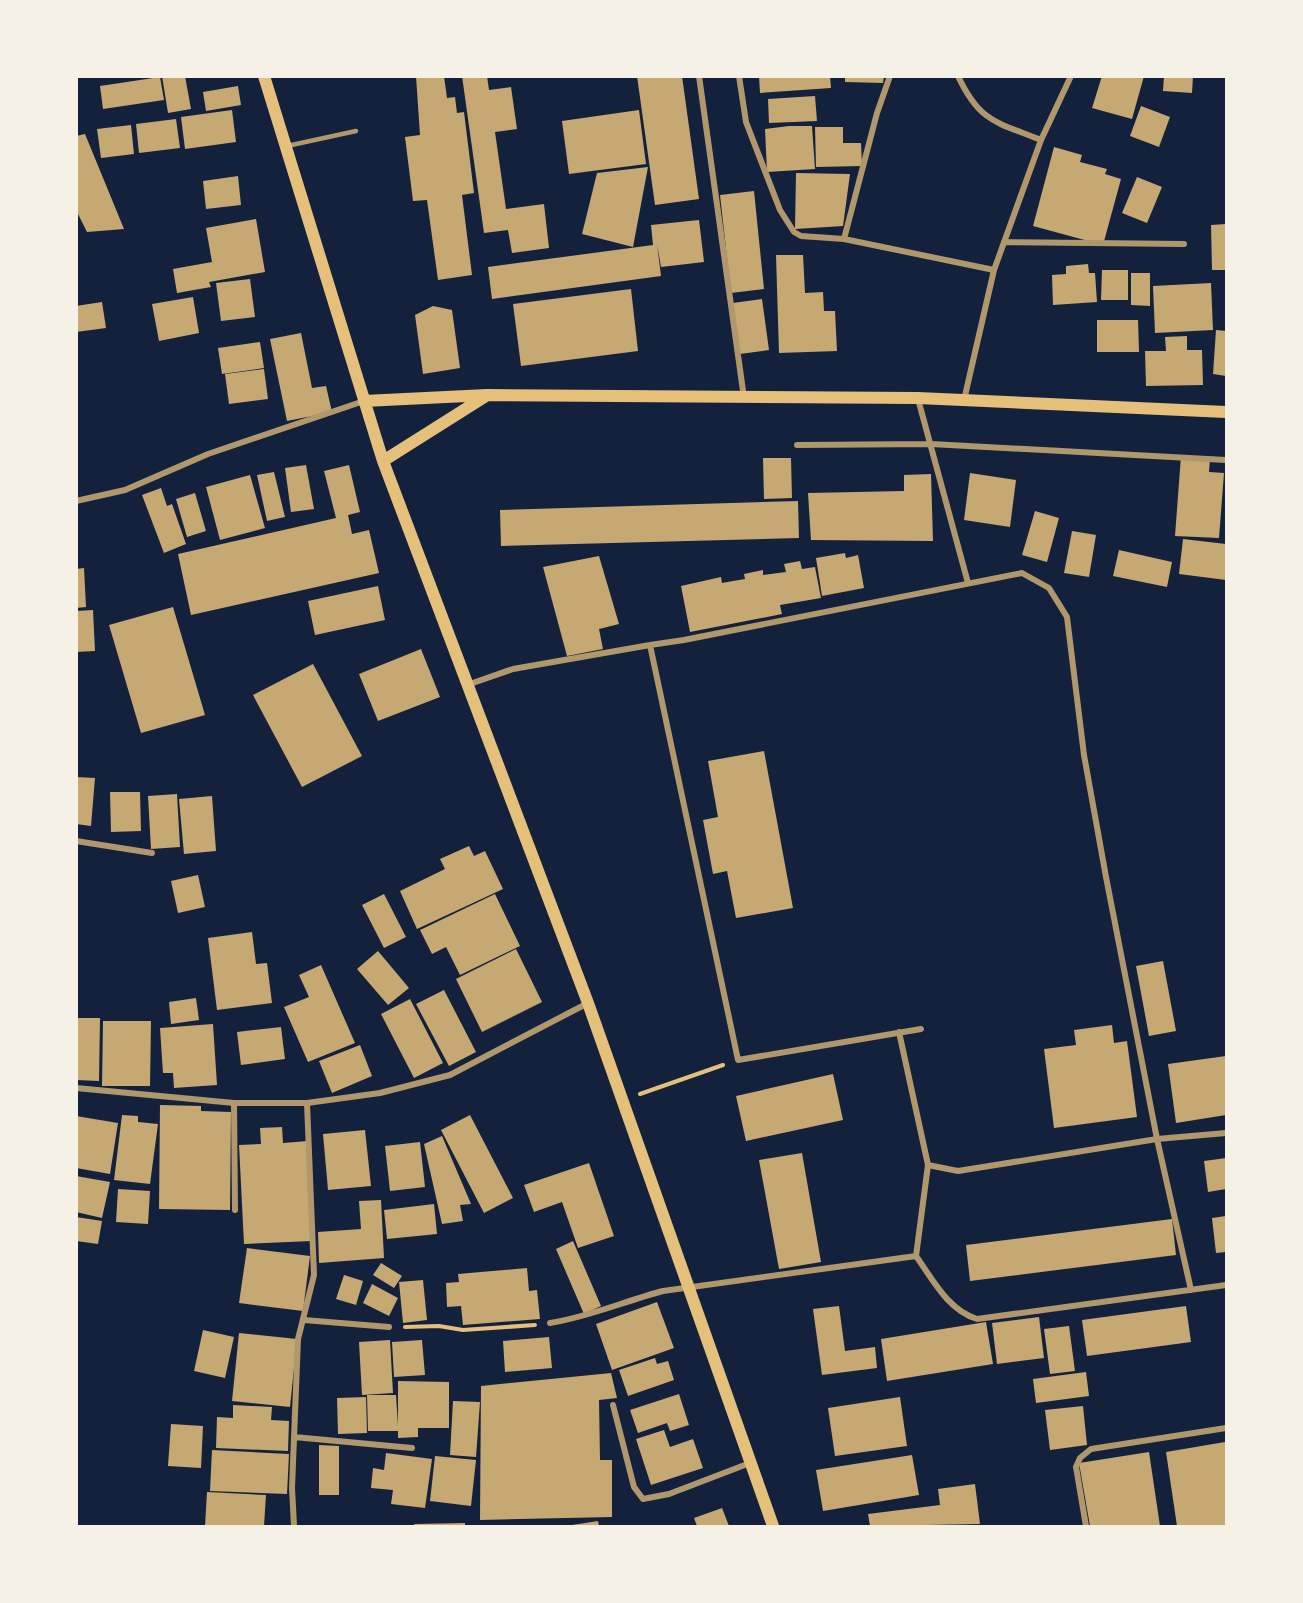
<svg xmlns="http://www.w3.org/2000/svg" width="1303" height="1603" viewBox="0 0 1303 1603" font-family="'DM Sans',sans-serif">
<rect width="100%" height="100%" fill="#14213d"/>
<!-- building -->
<path fill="#c6a872" d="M162,76h23l6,33 -23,4z
M416,76h28l3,22 8,-1 2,16 7,-1 10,81 -12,2 10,80 -34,5 -11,-80 -14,1 -8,-64 15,-2z
M462,76h25l2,14 22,-3 6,42 -22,3 11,77 38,-5 5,44 -37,5 -4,-23 -24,3z
M637,76h45l17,123 -44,6z
M759,76h71l1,12 -71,5z
M845,76h39l-1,7 -38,-1z
M1102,76h42l-12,43 -40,-11z
M1164,76h29l-1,17 -29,-2z
M160,77l4,23 -61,9 -3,-23z
M238,86l3,19 -35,6 -3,-19z
M815,96l2,25 -48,2 -1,-24z
M1141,106l29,11 -11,30 -29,-11z
M232,110l4,32 -51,7 -4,-32z
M639,110l7,54 -77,10 -7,-53z
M176,119l4,29 -41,5 -3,-29z
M131,125l3,29 -33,4 -4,-29z
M789,126h23l3,43 -48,3 -2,-43z
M815,127h28v16h18l1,23 -46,1z
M85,134l39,95 -37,3 -11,-22v-74z
M1054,147l28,8 -2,7 27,7 -2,5 16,5 -18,66 -70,-19z
M648,167l-15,80 -51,-13 15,-61z
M796,173l54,1 -7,52 -48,3z
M238,176l3,29 -35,4 -3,-28z
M1137,177l25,10 -15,36 -25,-10z
M754,191l10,98 -33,4 -11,-98z
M256,219l9,53 -56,10 2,5 -34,6 -4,-24 39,-7 -6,-34z
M699,220l5,42 -43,5 -4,-23 4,32 -169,23 -4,-32 165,-22 -2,-20z
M1226,224v46h-14l-1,-45z
M776,255h27l2,38 18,-1 1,19h11l2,40 -58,2z
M1088,264l1,9h6l2,29 -44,3 -1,-30 14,-1v-8z
M1102,270h26v30h-27z
M1131,273h19v33l-19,-1z
M250,279l5,38 -34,4 -5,-38z
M1211,283l2,47 -58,3 -2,-47z
M631,289l7,62 -117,15 -8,-62z
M193,297l6,36 -40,8 -7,-37z
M762,299l7,51 -29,4 -7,-51z
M102,302l4,26 -30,4v-26z
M433,306l19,4 8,58 -37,6 -8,-59z
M1097,320h41l1,32h-42z
M1216,330l10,1v45l-13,-2z
M301,333l11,55 14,-2 6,26 -45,9 -17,-82z
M1187,336v14h15l1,35 -57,1 -1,-35h21l-1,-14z
M260,342l4,26 -42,6 -4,-26z
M264,369l4,30 -39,5 -4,-30z
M1181,456l29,3 -1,13 15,1 -5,65 -44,-2z
M763,458h28l1,40 -28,1z
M306,465l8,44 -23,3 -6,-44z
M349,465l11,47 -12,3 4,19 17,-4 10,43 -188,42 -13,-61 158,-36 -12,-47z
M274,472l11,45 -18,4 -10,-46z
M970,473l46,7 -6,47 -46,-7z
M931,474l2,67 -122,-1 -3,-47 96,-2v-16z
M250,475l15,53 -45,12 -14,-53z
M161,488l6,18 5,-2 14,40 -22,9 -22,-58z
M195,493l11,38 -19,6 -11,-38z
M798,501l1,37 -298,8 -1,-36z
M1035,511l24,7 -12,44 -25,-7z
M1072,531l24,4 -7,42 -25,-4z
M1183,539l43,5v36l-47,-6z
M1119,550l53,12 -5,25 -54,-11z
M845,553l1,5 12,-3 6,33 -42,8 -6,-38z
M599,556l20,68 -20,5 4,20 -36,7 -24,-89z
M800,561l2,8 13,-2 6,31 -41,7 2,9 -92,18 -9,-46 40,-9 1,6 11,-2 12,-2 -1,-5 19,-4v5l23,-3 -2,-8z
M84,568l2,39 -10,1v-39z
M378,586l7,34 -70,15 -7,-34z
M173,607l32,108 -64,18 -32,-108z
M93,610l2,41 -19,1v-41z
M421,649l19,48 -62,24 -19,-47z
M313,664l49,92 -60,31 -49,-92z
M764,751l29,157 -57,10 -9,-47 -14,3 -10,-54 15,-3 -10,-56z
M76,777l19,1 -4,48 -15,-2z
M110,792h30l1,39 -30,1z
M177,794l3,53 -29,2 -3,-53z
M212,796l4,55 -32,3 -5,-55z
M469,846l5,10 11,-5 18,38 -86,40 -17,-38 45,-22 -5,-10z
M198,875l7,32 -27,6 -7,-32z
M384,894l22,43 -22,11 -22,-43z
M495,894l25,52 -60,29 -14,-28 -14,7 -12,-24z
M252,932l4,32 11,-1 5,40 -55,7 -9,-72z
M516,949l26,53 -60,30 -26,-53z
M378,951l31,37 -21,17 -31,-36z
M1163,961l13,70 -27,5 -13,-70z
M321,965l34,78 -47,19 -24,-55 25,-10 -10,-22z
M444,990l32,62 -27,14 -33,-62z
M196,998l3,22 -28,4 -2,-22z
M410,999l33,64 -29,15 -33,-64z
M76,1018h24l-1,63 -23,-1z
M103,1021h48l-1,65h-48z
M213,1024l4,61 -43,3 -1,-15h-10l-3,-45z
M1112,1025l2,18 13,-2 10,76 -83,11 -10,-79 32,-4 -2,-15z
M281,1027l4,32 -44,6 -4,-33z
M360,1045l12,31 -40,17 -13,-32z
M1226,1056v59l-50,8 -8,-59z
M833,1074l10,46 -97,21 -10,-45z
M160,1105l41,1v5l30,1 -1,98 -71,-1z
M122,1115l16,1v6l20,2 -8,60 -36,-4z
M470,1115l43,83 -29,15 -43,-83z
M76,1116l42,7 -8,51 -34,-6z
M282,1127l1,16 25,-2 4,100 -68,3 -5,-99 22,-1 -1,-16z
M365,1130l6,56 -43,4 -5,-56z
M442,1136l29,68 -11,1 3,16 -21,3 -18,-80z
M420,1142l5,45 -35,4 -5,-45z
M802,1153l19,109 -42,7 -20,-109z
M1226,1158v31l-18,3 -4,-31z
M589,1163l25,73 -36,12 -16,-46 -28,10 -10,-27z
M76,1176l34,6 -8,36 -26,-6z
M118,1189l32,2 -2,33 -32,-2z
M381,1200l3,58 -65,5 -1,-31 43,-3 -2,-28z
M434,1204l3,30 -50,5 -3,-29z
M1226,1216v36l-10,1 -4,-35z
M76,1217l26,4 -4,23 -22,-3z
M1172,1219l4,36 -206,26 -4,-36z
M573,1241l28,65 -17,8 -28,-65z
M247,1248l63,8 -7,55 -64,-8z
M381,1263l21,13 -8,12 -21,-13z
M527,1268l2,23 8,-1 3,29 -77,6 -2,-19 -14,1 -1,-24 13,-1 -1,-8z
M344,1275l19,6 -7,24 -20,-6z
M423,1280l4,40 -24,3 -4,-41z
M372,1284l26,14 -9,18 -26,-13z
M657,1302l17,46 -62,22 -16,-46z
M839,1306l6,45 30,-4 2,21 -55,7 -9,-66z
M1186,1306l5,36 -104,14 -5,-36z
M1039,1317l5,41 -47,6 -5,-41z
M986,1322l7,42 -106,17 -6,-42z
M1069,1326l6,45 -25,3 -6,-45z
M203,1330l31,7 -9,41 -31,-7z
M239,1333l58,6 -7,68 -58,-6z
M549,1337l3,31 -47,4 -2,-31z
M390,1340l3,53 -31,2 -3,-53z
M422,1340l3,35 -31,2 -2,-35z
M655,1358l2,6 11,-3 6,19 -46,16 -9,-26z
M1086,1372l3,24 -53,7 -3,-24z
M611,1373l6,25 -18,2 1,60h12v57l-132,3 1,-134z
M398,1381l51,1v46h-31v9l-20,1v-7h-30l-1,-36h29l2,31z
M679,1394l10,31 -19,6 -3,-8 -29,10 -8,-23z
M366,1397l1,36 -29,1 -1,-36z
M900,1397l7,49 -72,10 -7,-48z
M453,1401l27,1 -4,55 -26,-2z
M233,1405l39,2 -1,13 18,1 -1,30 -72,-3 1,-31 16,1z
M1083,1406l4,39 -37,5 -5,-40z
M171,1424l32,2 -2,42 -33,-2z
M664,1430l6,17 23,-8 10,29 -52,17 -15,-46z
M1225,1442l1,84h-49l-11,-74z
M319,1445l20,1v49h-20z
M212,1450l77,4 -2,40 -77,-3z
M1149,1452l11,74h-70l-11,-63z
M386,1453l46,6 -7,49 -34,-4 2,-14 -22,-2 2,-20 11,2z
M912,1455l7,40 -96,16 -7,-41z
M435,1456l41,4 -5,46 -41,-5z
M975,1484l5,40 -110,2 -2,-12 72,-9 -2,-16z
M207,1492l59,3 -2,31h-59z
M722,1508l7,18h-32l-3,-8z
M598,1521l1,5h-27v-1z
M465,1523v3h-50l-1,-2z"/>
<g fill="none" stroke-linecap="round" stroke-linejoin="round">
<!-- path -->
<path stroke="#e5c07b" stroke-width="4" d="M640,1094l83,-29
M405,1327l34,-1 24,4 72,-5"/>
<!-- service -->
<path stroke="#b1986c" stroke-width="4.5" d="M287,146l69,-15"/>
<!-- minor -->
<path stroke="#b1986c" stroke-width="6" d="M699,76l45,322
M739,76l7,46 34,88 14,22 7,4 43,3 150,31
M958,76c22,47 39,46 83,64
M844,239l33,-126 13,-37
M1004,242l180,2
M918,399l50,184
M964,400l30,-130 47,-130 30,-64
M797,445l134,-1 295,16
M76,501l49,-11 83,-36 156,-53
M467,685l46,-16 137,-24
M76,841l76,12
M921,1029l-183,31 -88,-415 34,-5 338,-67 27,15 18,29 17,138 22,122 51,262 34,151
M899,1032l29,133
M76,1088l158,15h73l73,-10 70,-18 138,-72
M234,1103l1,107
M1226,1133l-69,6 -199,32 -30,-6 -12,91c17,24 32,54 61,63l249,-34
M304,1320l85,7
M550,1323c39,-6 75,-22 113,-32l253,-35
M613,1405l21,82 9,12 26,-5 81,-31
M294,1437l118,11
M294,1526l-2,-38 6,-149 16,-64 -7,-172
M1086,1526l-10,-59 4,-9 11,-9 135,-21"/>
<!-- secondary -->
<path stroke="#e5c07b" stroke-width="12" d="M264,76l119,385 205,542 185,523
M364,401l123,-6 431,3 308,14
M383,461l103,-65"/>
</g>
<!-- border -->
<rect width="1303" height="1603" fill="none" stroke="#f6f1e7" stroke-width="156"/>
</svg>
